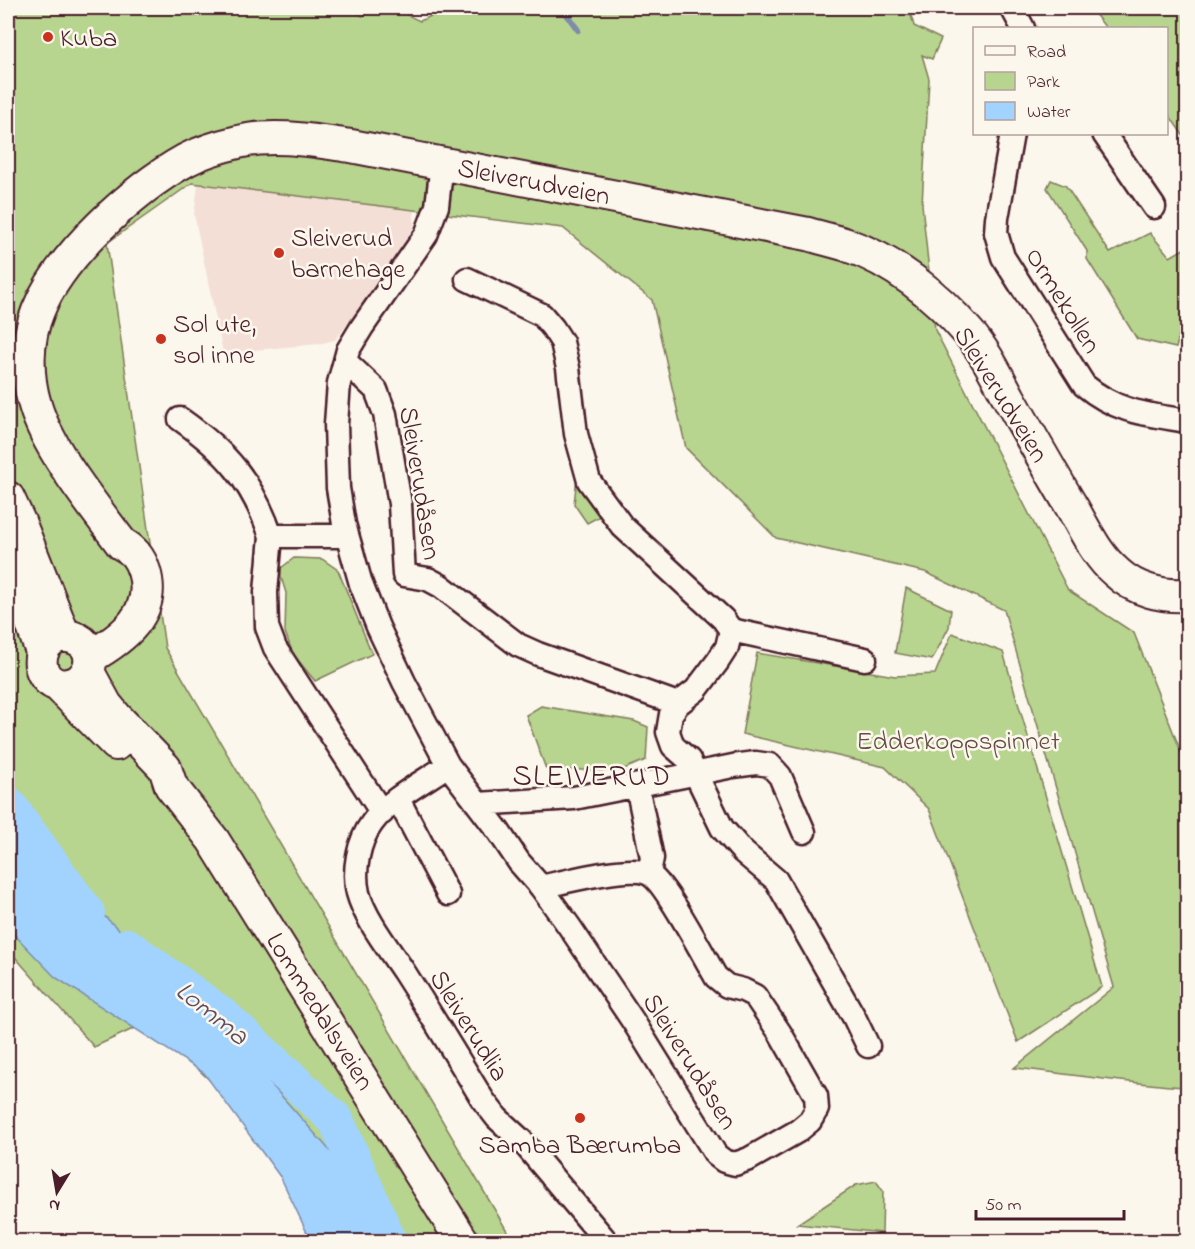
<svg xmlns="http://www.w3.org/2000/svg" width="1195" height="1249" viewBox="0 0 1195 1249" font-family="'Indie Flower',sans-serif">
<rect width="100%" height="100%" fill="#fbf7ec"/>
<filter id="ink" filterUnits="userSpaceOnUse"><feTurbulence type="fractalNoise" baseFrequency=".0167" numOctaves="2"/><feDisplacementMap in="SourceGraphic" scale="12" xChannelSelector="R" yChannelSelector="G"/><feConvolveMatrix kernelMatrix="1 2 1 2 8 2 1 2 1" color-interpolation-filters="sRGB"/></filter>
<g filter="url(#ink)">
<!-- built -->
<path fill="#f4dfd6" d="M200,171l215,17 -1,38 -26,47 -53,67 -16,4 -96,9 -29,-139z"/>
<!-- green -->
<path fill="#b7d58e" stroke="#807a5c" stroke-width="1.5" d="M8,8h343l11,8c31,-12 29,-8 58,5l29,-13h460l5,18 27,13 -9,20 -10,-4 7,24 -7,125 13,126 133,260 66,43 53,134v320c-57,-3 -115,-13 -173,-19l100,-81 -110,-377 -79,-38 -149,-34 -90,-90 -34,-148 -89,-72 -371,-45 -85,60 58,405 348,593h-196l-1,-31 -96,-120 -72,-68 -54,25 -86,-98z
M1090,8h97v133l-20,-29 -1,-84h-60z
M1051,180l15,6 44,67 40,-20 20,24 17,-10v57l-11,44 -39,-9 -50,-80v-8l-40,-63z
M577,477l27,37 -17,9 -13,-19z
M294,558l28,1 16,11 34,84 -57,27 -22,-27 -8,-22 1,-39 -5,-16v-9z
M906,588l45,22 -2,17 -17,33 -37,-7z
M952,633l51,19 99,335 -84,55 -89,-233 -44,-42 -143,-33 15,-81 138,23 40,-2z
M541,706l93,15 14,6 -2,33 -27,11 -73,-2 -20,-54z
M876,1181l7,10 -1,42 -85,-9 59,-39z"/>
<!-- water -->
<path fill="#a1d3fe" stroke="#7e8baa" stroke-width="1.5" d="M8,826l200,187 124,140 59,88h-80l-30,-63 -77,-105 -149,-96 -47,-49z"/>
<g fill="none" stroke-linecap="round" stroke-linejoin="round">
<!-- stream -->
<path stroke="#7e8baa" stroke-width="6" d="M562,8l16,22"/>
<!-- river -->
<path stroke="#a1d3fe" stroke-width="36" d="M8,804l79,109
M127,946l94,68 115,106 53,122"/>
<defs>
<path id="street" d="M1012,8l11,20
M1012,134l-15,84 -1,15 7,24 81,128c34,28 62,29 104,36
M1104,134l50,73
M442,163l-5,43 -11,29 -64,92 -14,23 -9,33 -3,41 2,64 6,36 17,60 17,43 26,55 44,83 51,67 20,30 22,25 28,39 64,95 83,134 8,6 11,3 14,-5 49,-28 12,-10 7,-12 -1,-13 -36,-63 -25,-37 -12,-6 -16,-4 -11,-9c-12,-20 -52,-98 -69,-104 -20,-8 -83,9 -106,14
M467,279l75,36 11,13 9,14 6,26 8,66 13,47 33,45 101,93 8,11 -4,17 -9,14 -22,29 -18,14 -7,10 -3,18 5,14 16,14 33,68 21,24 33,28 78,137 14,29
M345,361l31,29 9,24 15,90 4,71 24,4 13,7 77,59 20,9 140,50
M180,419c47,33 72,62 91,117h76
M271,536l-5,56 1,35 8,21 107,165
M731,630l134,29
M448,765c-23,16 -60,35 -76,58 -14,19 -19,48 -14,70 7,26 31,56 46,79 27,42 53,85 79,128l14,18 24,22 86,102
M637,786l15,72 -3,15
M398,799l50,95
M478,804l96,-6 159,-32 23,-3 14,2 10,11 24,56"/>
<path id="secondary" d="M8,498l12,26 44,112
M9,550c12,33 19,68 33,101
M90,657c32,-18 67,-44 54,-86 -4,-13 -10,-21 -22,-27 -29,-39 -74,-94 -87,-139 -9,-30 -9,-65 3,-94 22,-56 96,-122 148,-151 15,-8 35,-14 52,-18 36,-9 77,-1 113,4l457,88c13,4 27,7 39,11 47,16 89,50 121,87 17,19 29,44 41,66 21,37 42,74 64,111 12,21 24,47 43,63 19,18 46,25 72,23
M88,672l18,33 10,12 49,51 6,18 42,54 250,402
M58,685c34,5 45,-39 14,-48 -32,-9 -44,38 -14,48l58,59"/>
</defs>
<!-- street casing -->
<use href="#street" stroke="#4a1f2b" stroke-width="27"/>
<!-- secondary casing -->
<use href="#secondary" stroke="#4a1f2b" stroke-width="36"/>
<!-- street -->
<use href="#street" stroke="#fbf7ec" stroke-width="22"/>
<!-- secondary -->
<use href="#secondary" stroke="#fbf7ec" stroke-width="32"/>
</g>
</g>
<!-- markers -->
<g fill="#c8321e" stroke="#fbf7ec" stroke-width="2">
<circle cx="48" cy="37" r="6"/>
<circle cx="279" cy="253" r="6"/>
<circle cx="161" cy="339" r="6"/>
<circle cx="580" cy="1118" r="6"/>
</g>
<g text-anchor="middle" stroke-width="5" stroke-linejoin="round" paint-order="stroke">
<!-- poi labels -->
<g font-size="27" fill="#4a1f2b" stroke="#fbf7ec" text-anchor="start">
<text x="60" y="46">Kuba</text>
<text x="291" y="246">Sleiverud<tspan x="291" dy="31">barnehage</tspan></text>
<text x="173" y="332">Sol ute,<tspan x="173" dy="31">sol inne</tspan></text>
<text x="580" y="1153" text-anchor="middle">Samba Bærumba</text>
</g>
<!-- street labels -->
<g font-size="27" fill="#4a1f2b" stroke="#fbf7ec">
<text transform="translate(534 181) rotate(11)" y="9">Sleiverudveien</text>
<text transform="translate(1064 300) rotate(58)" y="9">Ormekollen</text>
<text transform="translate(1002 394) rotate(58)" y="9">Sleiverudveien</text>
<text transform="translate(421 483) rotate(81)" y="9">Sleiverudåsen</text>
<text transform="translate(321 1011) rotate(58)" y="9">Lommedalsveien</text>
<text transform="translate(470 1025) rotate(58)" y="9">Sleiverudlia</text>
<text transform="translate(691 1061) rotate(58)" y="9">Sleiverudåsen</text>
</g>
<!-- park labels -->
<g font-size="27" fill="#654c44" stroke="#fbf7ec">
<text x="958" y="749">Edderkoppspinnet</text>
</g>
<!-- water labels -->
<g font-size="28" font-style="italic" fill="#604c60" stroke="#fbf7ec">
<text transform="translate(213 1012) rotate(39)" y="10">Lomma</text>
</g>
<!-- quarter labels -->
<g font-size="30" letter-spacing="1.5" fill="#4a1f2b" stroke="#fbf7ec">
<text x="592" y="785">SLEIVERUD</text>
</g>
</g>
<!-- margin -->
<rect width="1195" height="1249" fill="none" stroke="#fbf7ec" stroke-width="30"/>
<rect x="15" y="15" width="1165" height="1219" fill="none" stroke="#4a1f2b" stroke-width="2" filter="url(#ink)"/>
<!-- legend -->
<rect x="973" y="27" width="195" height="108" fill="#fbf7ec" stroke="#b4a19f" stroke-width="1.5"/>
<rect x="985" y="46" width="30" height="9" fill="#fbf7ec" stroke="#b4a19f" stroke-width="1.5"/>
<text x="1027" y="57" font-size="18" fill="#4a1f2b">Road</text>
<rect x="985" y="72" width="30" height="18" fill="#b7d58e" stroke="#b4a19f" stroke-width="1.5"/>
<text x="1027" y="87" font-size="18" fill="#4a1f2b">Park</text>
<rect x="985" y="102" width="30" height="18" fill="#a1d3fe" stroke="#b4a19f" stroke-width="1.5"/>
<text x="1027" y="117" font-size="18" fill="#4a1f2b">Water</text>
<!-- north arrow -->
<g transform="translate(57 1192) rotate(191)" stroke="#fbf7ec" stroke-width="4.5" paint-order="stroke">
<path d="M0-4.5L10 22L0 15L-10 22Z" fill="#4a1f2b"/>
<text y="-9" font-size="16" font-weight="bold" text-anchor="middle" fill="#4a1f2b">N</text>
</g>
<!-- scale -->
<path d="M976 1210v9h148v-9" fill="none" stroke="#4a1f2b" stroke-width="3"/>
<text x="985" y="1210" font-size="18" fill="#4a1f2b" stroke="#fbf7ec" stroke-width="4.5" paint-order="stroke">50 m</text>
</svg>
